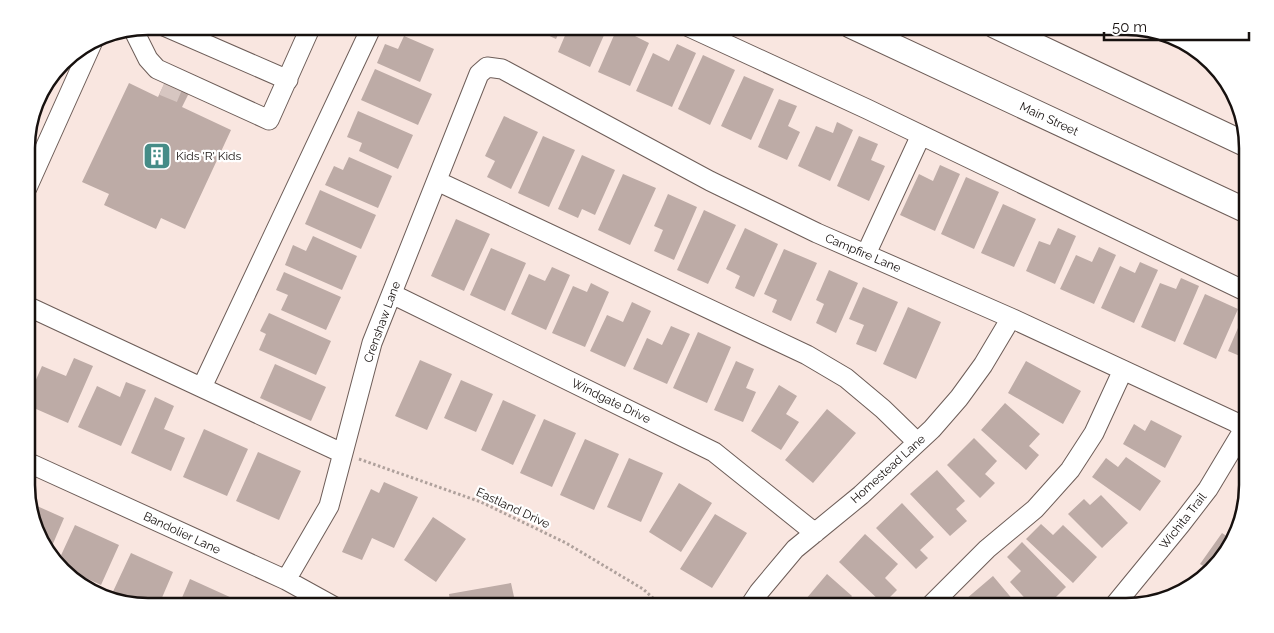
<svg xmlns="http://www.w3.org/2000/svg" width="1274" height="633" viewBox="0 0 1274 633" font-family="Raleway,sans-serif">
<rect width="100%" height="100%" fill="#f9e6e0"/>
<!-- building -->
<path fill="#bdaba6" d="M433,26h20l-17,7z
M528,26h34l-6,13z
M569,26h39l-18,41 -32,-15z
M618,26h21l-4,10 14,7 -19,43 -32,-14z
M404,36l30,13 -14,33 -43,-19 8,-19 13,5z
M677,44l19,9 -24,54 -36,-16 17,-38 16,8z
M703,55l32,15 -25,55 -32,-16z
M375,69l57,25 -14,31 -57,-25z
M744,76l30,13 -23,51 -30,-14z
M167,78l24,11 -9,18 49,23 -46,99 -24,-11 -5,11 -52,-24 5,-11 -27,-12 47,-99 29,14z
M779,99l18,7 -9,20 12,6 -13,28 -29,-13z
M358,111l55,24 -15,34 -39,-18 3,-8 -15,-6z
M504,116l34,16 -27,57 -24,-12 8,-16 -10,-5z
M837,122l16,8 -23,51 -32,-15 18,-40 17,7z
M543,136l32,14 -26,57 -31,-14z
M859,136l19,8 -7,16 14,6 -16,35 -32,-15z
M582,155l33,15 -20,45 -13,-6 -4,9 -20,-9z
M349,157l43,19 -14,32 -53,-23 9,-19 9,4z
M940,165l20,9 -25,57 -35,-16 19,-41 14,7z
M623,174l33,14 -26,57 -32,-15z
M966,177l33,15 -25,57 -33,-15z
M320,190l56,25 -15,34 -56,-25z
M668,194l29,13 -23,53 -20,-9 9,-21 -9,-4z
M1003,204l33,15 -22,48 -33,-14z
M704,210l32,15 -28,59 -31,-14z
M456,219l34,15 -26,57 -33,-15z
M745,228l33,16 -24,53 -19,-9 5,-12 -14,-7z
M1058,228l18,8 -21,48 -29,-13 13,-30 11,4z
M313,236l44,20 -15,34 -57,-25 8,-20 13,6z
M1099,247l17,8 -22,49 -34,-15 16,-34 16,7z
M491,248l35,15 -21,48 -35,-16z
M784,249l33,14 -26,58 -19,-9 5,-12 -13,-6z
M1140,262l18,8 -24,53 -33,-15 19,-42 15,7z
M552,267l18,8 -24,55 -35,-16 18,-40 16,7z
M829,270l29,13 -22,50 -20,-10 8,-19 -8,-4z
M284,272l57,25 -15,33 -45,-20 7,-15 -12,-5z
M1181,278l18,8 -24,56 -34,-15 19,-44 16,6z
M591,283l18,9 -24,55 -33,-14 21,-47 14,6z
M863,287l35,15 -22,50 -20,-8 8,-19 -15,-6z
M1205,294l33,15 -22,50 -33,-15z
M632,302l19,9 -26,56 -35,-16 17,-36 16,7z
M908,307l33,15 -25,57 -33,-15z
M1247,307v52l-19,-8z
M269,313l62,28 -15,34 -57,-25 7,-16 -6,-3z
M671,326l19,8 -23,50 -34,-15 14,-31 15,7z
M698,332l33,15 -24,56 -34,-15z
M27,354l5,3 -5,12z
M74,358l19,8 -25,57 -41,-18v-5l15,-34 24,10z
M420,360l32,14 -25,56 -32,-14z
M736,361l18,8 -8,19 10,4 -13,30 -29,-12z
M1026,361l55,30 -18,33 -55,-31z
M275,364l51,23 -15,34 -51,-23z
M461,380l32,14 -17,38 -32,-14z
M126,382l20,8 -25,56 -43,-19 19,-41 23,11z
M779,385l18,11 -11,18 13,8 -18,28 -30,-19z
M155,397l19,9 -10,23 21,9 -14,33 -40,-18z
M503,400l33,15 -23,50 -32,-15z
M1005,403l35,31 -11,12 10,9 -13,15 -45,-40z
M827,409l29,24 -43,50 -28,-23z
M544,419l32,14 -24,54 -32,-14z
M1151,420l31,16 -17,32 -42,-24 11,-20 11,7z
M204,429l44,20 -21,47 -44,-19z
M974,438l23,23 -12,13 10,9 -15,15 -33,-33z
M585,439l34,15 -25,56 -34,-15z
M258,452l43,19 -22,49 -43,-19z
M1126,457l35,24 -21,30 -48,-34 14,-19 12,9z
M629,458l34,15 -22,49 -34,-15z
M937,470l28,31 -9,8 11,12 -17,15 -40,-42z
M384,482l34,15 -24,51 -22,-10 -10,22 -20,-8 29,-63 8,4z
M679,483l33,20 -31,49 -32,-20z
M1101,495l27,28 -26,25 -34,-34 16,-15 6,6z
M1242,499l2,1 -7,34 -8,-4z
M28,502l36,16 -15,35z
M902,503l32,34 -14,13 8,8 -12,11 -40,-41z
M715,514l32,19 -35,55 -32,-19z
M433,517l33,22 -30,43 -32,-22z
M1041,524l12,11 10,-10 34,32 -24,26 -47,-44z
M75,525l44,20 -18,40 -24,-11 -2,5 -18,-15z
M1222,533l12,8 -26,28 -8,-5z
M865,534l33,30 -13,14 12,12 -14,14 -44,-42z
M1022,542l44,45 -20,20h-13l-23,-25 11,-11 -14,-14z
M131,553l42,19 -15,35h-10l-38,-9z
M1199,573l4,3 -9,10 -11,4z
M827,574l25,22 -7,9 1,2h-32l-8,-8z
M993,576l26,31h-46l-7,-8z
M190,579l42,19 -4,9h-50z
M511,583l5,23 -65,1 -2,-13z"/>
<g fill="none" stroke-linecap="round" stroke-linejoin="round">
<!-- minor-tunnel -->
<path stroke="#d7c6c1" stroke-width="19" stroke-dasharray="19 9" stroke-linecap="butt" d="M163,86l24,10"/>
<defs>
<path id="minor" d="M164,26l124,54
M687,26l180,83 380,183
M133,29l15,30 9,10 112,51 42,-94
M437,181l370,174 39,23 37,31 34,33
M27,188l66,-147
M866,254l55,-119
M392,294l322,158 101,81
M27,306l315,147
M202,387l170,-361
M27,462l259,118 49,27
M286,580l43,-74 43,-163 107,-269 8,-7 15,2 208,112 107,52 194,85 224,104 9,7 -36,60 -27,35 -68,83
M749,607l10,-15 36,-43 66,-54 71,-66 27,-31 24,-33 28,-47
M929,607l58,-58 48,-40 35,-39 24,-37 29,-63"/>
<path id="major" d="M851,26l396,185
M995,26l252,119"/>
</defs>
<!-- minor casing -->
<use href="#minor" stroke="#6d5d58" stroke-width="21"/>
<!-- major casing -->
<use href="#major" stroke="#6d5d58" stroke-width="26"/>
<!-- path -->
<path stroke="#afa19c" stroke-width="3" stroke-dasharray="2.5 2.5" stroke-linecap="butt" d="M359,459l122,43 85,41 77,46 20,18"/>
<!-- minor -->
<use href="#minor" stroke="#fff" stroke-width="19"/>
<!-- major -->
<use href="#major" stroke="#fff" stroke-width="24"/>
</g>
<!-- icons -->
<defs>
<symbol id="building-square" viewBox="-11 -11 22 22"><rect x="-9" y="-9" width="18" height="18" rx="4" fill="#458c87" stroke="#fff"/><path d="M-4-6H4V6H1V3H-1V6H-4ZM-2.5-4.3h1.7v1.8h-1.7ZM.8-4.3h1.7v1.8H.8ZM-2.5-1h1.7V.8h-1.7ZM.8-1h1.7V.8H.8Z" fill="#fff"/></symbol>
</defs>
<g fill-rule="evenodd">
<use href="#building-square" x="141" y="140" width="32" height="32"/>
</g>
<g text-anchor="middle" stroke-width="4.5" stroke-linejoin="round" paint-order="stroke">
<!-- street labels -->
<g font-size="12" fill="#17110f" stroke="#fff">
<text transform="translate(1049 119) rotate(25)" y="4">Main Street</text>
<text transform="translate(863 253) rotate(23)" y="4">Campfire Lane</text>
<text transform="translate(382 322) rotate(-70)" y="4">Crenshaw Lane</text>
<text transform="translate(611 401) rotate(26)" y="4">Windgate Drive</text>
<text transform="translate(888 469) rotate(-42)" y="4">Homestead Lane</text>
<text transform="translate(513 508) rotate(25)" y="4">Eastland Drive</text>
<text transform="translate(1183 521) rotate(-52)" y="4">Wichita Trail</text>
<text transform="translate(182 533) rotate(25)" y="4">Bandolier Lane</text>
</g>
<!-- poi labels -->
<g font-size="12" fill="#17110f" stroke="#fff" text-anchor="start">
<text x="176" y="160">Kids 'R' Kids</text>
</g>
</g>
<!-- crop -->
<path d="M0 0H1274V633H0ZM148 35H1126A113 113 0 0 1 1239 148V485A113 113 0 0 1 1126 598H148A113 113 0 0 1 35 485V148A113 113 0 0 1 148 35Z" fill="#fff" fill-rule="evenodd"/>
<path fill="none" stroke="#17110f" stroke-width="2.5" d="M148 35H1126A113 113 0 0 1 1239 148V485A113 113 0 0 1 1126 598H148A113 113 0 0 1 35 485V148A113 113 0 0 1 148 35Z"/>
<!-- scale -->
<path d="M1104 32v8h145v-8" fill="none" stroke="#17110f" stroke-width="2.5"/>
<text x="1112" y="32" font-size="15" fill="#17110f" stroke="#ffffff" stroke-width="4" paint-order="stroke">50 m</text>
</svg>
